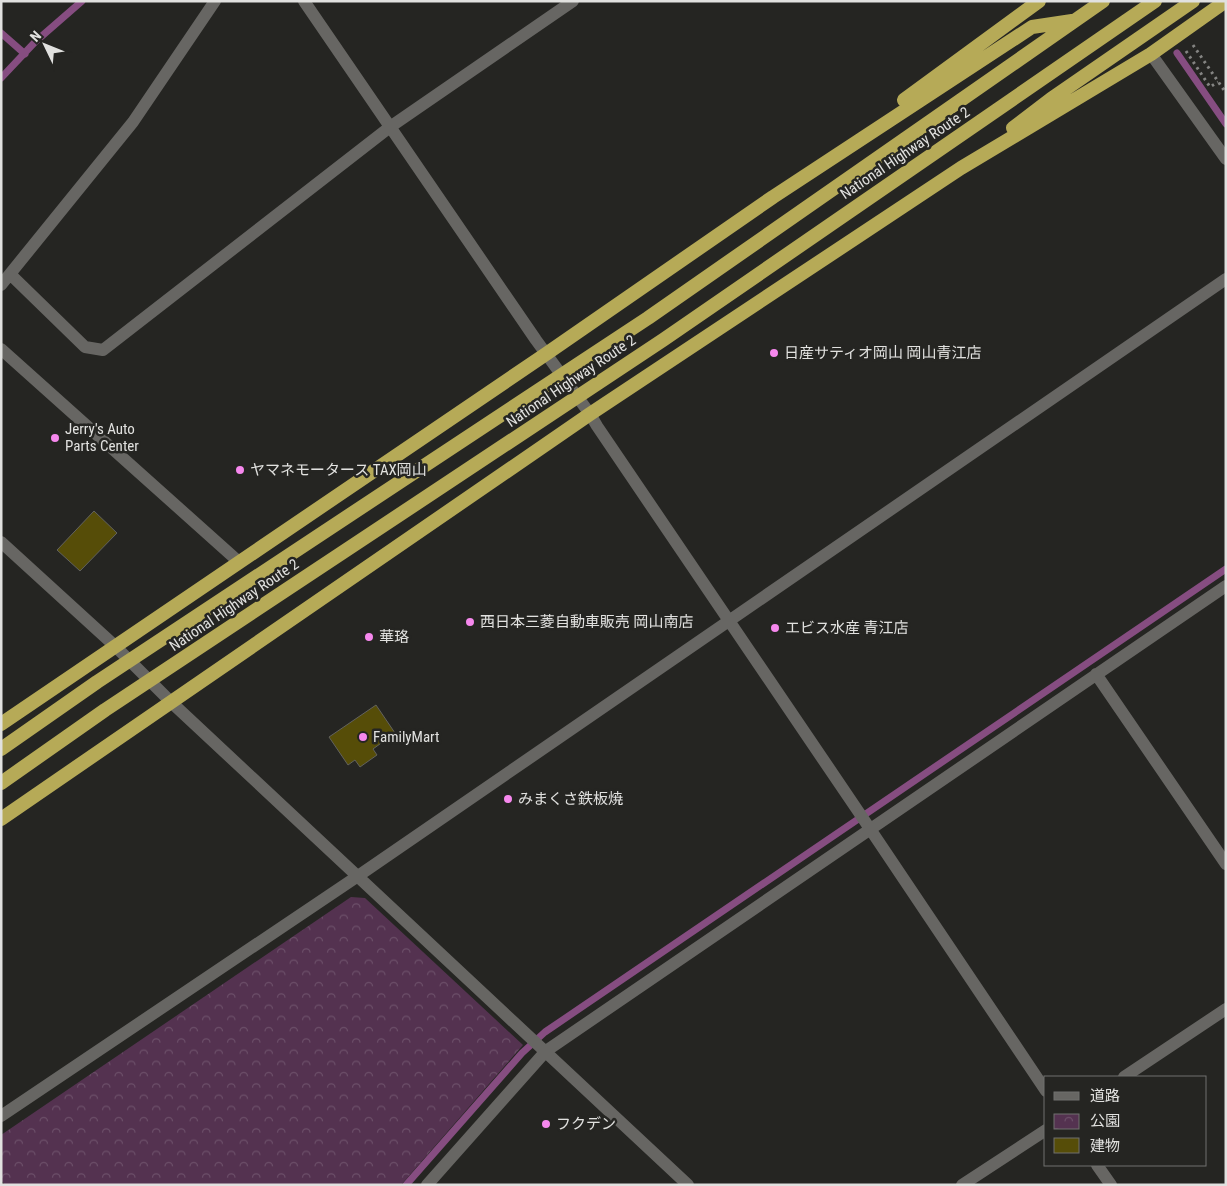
<svg xmlns="http://www.w3.org/2000/svg" width="1227" height="1186" viewBox="0 0 1227 1186" font-family="'Roboto Condensed','Noto Sans JP',sans-serif">
<defs>
<pattern id="park-crowns" width="20" height="18" patternUnits="userSpaceOnUse" patternTransform="scale(1.25)"><rect width="20" height="18" fill="#543250"/><path d="M2 6a3 3 0 1 1 6 0M12 15a3 3 0 1 1 6 0" fill="none" stroke="#6c4f69"/></pattern>
</defs>
<rect width="100%" height="100%" fill="#252522"/>
<!-- park -->
<path fill="url(#park-crowns)" d="M351,897l14,1 158,147 -122,140h-396l-4,-5v-45z"/>
<g fill="none" stroke-linecap="round" stroke-linejoin="round">
<!-- stream -->
<path stroke="#864d81" stroke-width="7" d="M1,33l24,21
M1177,53l49,71
M1,78l34,-36 47,-41
M406,1185l116,-132 23,-21 681,-463"/>
</g>
<!-- building -->
<path fill="#564d08" stroke="#62625e" d="M94,511l23,22 -37,38 -23,-21z
M376,705l19,28 -22,16 4,6 -17,12 -5,-7 -7,5 -19,-28z"/>
<g fill="none" stroke-linecap="round" stroke-linejoin="round">
<!-- path -->
<path stroke="#848482" stroke-width="3" stroke-dasharray="2.5 4" stroke-linecap="butt" d="M1193,45l33,48
M1186,51l24,36 8,-5"/>
<!-- minor -->
<path stroke="#676663" stroke-width="12" d="M304,1l232,339 54,74 7,12 261,385 188,280
M1151,54l75,105
M10,274l75,73 18,3 287,-223 183,-126
M1,285l132,-163 82,-121
M1,349l238,213
M1,542l114,104 56,56 517,483
M1096,674l130,190
M1124,1077l102,-68
M1,1116l357,-240 868,-597
M1097,1165l14,20
M427,1185l119,-134 680,-465
M962,1185l84,-55"/>
<!-- trunk -->
<path stroke="#b6aa57" stroke-width="14" d="M904,100l135,-99
M1013,128l38,-29 142,-98
M1,724l545,-370 227,-157 259,-170 40,-6
M1,749l96,-67 551,-364 455,-317
M1,783l104,-73 558,-370 492,-339
M1,819l589,-405 371,-246 190,-114 75,-53"/>
</g>
<!-- markers -->
<g fill="#f688ed" stroke="#252522" stroke-width="2">
<circle cx="774" cy="353" r="5"/>
<circle cx="55" cy="438" r="5"/>
<circle cx="240" cy="470" r="5"/>
<circle cx="470" cy="622" r="5"/>
<circle cx="775" cy="628" r="5"/>
<circle cx="369" cy="637" r="5"/>
<circle cx="363" cy="737" r="5"/>
<circle cx="508" cy="799" r="5"/>
<circle cx="546" cy="1124" r="5"/>
</g>
<g text-anchor="middle" stroke-width="5" stroke-linejoin="round" paint-order="stroke">
<!-- street labels -->
<g font-size="15" fill="#e1e1df" stroke="#252522">
<text transform="translate(905 153) rotate(-34)" y="5">National Highway Route 2</text>
<text transform="translate(571 381) rotate(-34)" y="5">National Highway Route 2</text>
<text transform="translate(234 605) rotate(-34)" y="5">National Highway Route 2</text>
</g>
<!-- poi labels -->
<g font-size="15" fill="#e1e1df" stroke="#252522" text-anchor="start">
<text x="784" y="358">日産サティオ岡山 岡山青江店</text>
<text x="65" y="434">Jerry's Auto<tspan x="65" dy="17">Parts Center</tspan></text>
<text x="250" y="475">ヤマネモータース TAX岡山</text>
<text x="480" y="627">西日本三菱自動車販売 岡山南店</text>
<text x="785" y="633">エビス水産 青江店</text>
<text x="379" y="642">華珞</text>
<text x="373" y="742">FamilyMart</text>
<text x="518" y="804">みまくさ鉄板焼</text>
<text x="556" y="1129">フクデン</text>
</g>
</g>
<!-- border -->
<rect width="1227" height="1186" fill="none" stroke="#e1e1df" stroke-width="5"/>
<!-- legend -->
<rect x="1044" y="1076" width="162" height="90" fill="#252522" stroke="#70706e"/>
<rect x="1054" y="1092" width="25" height="8" fill="#676663" stroke="#70706e"/>
<text x="1090" y="1101" font-size="15" fill="#e1e1df">道路</text>
<rect x="1054" y="1114" width="25" height="15" fill="url(#park-crowns)" stroke="#70706e"/>
<text x="1090" y="1126" font-size="15" fill="#e1e1df">公園</text>
<rect x="1054" y="1138" width="25" height="15" fill="#564d08" stroke="#70706e"/>
<text x="1090" y="1151" font-size="15" fill="#e1e1df">建物</text>
<!-- north arrow -->
<g transform="translate(45 45) rotate(313)" stroke="#252522" stroke-width="4" paint-order="stroke">
<path d="M0-4L9 19L0 12L-9 19Z" fill="#e1e1df"/>
<text y="-8" font-size="14" font-weight="bold" text-anchor="middle" fill="#e1e1df">N</text>
</g>
</svg>
